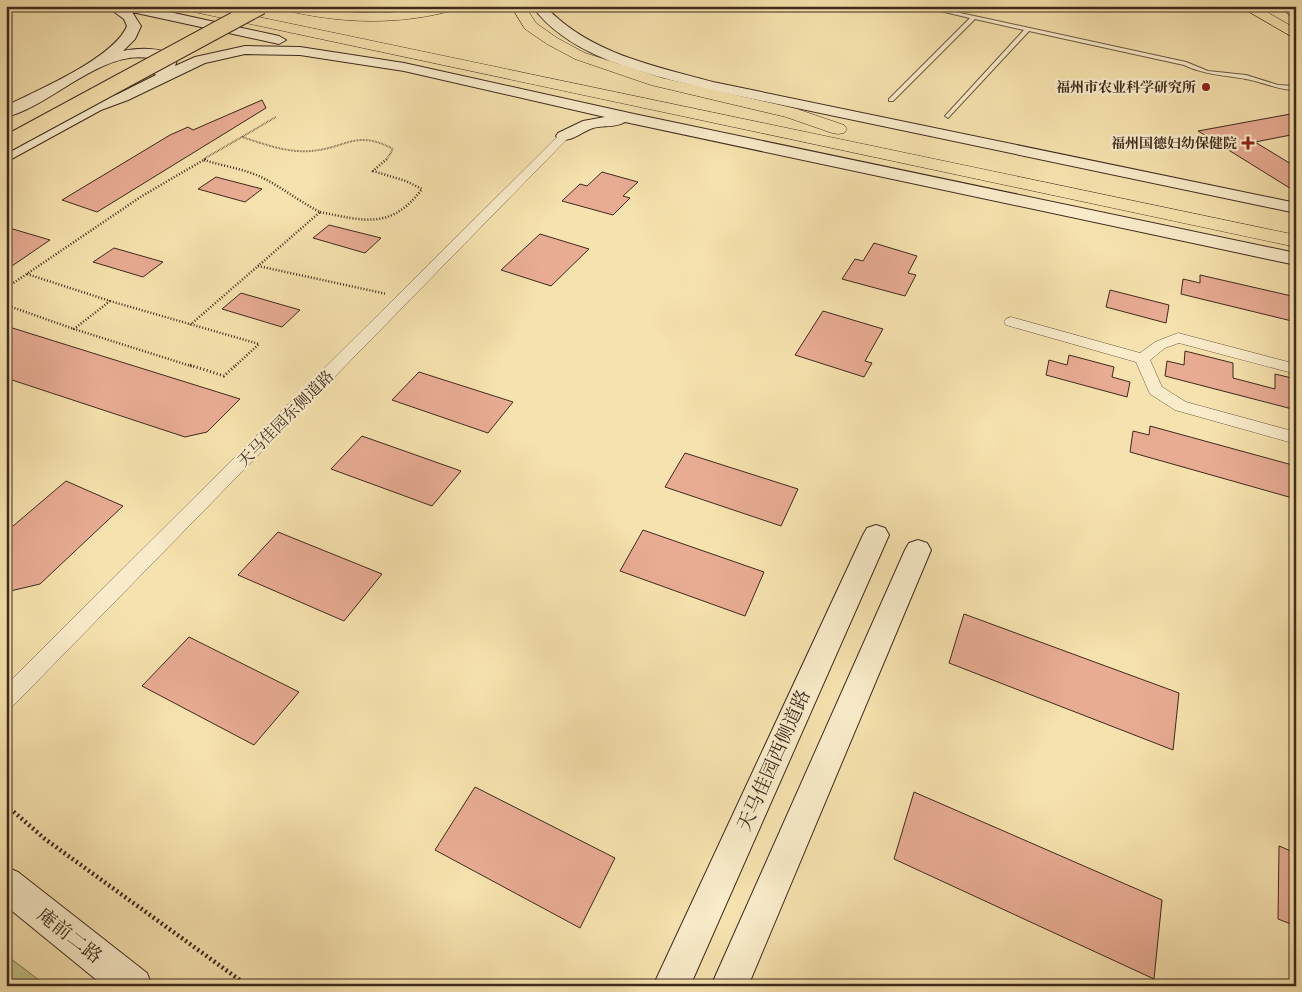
<svg xmlns="http://www.w3.org/2000/svg" width="1302" height="992" viewBox="0 0 1302 992" font-family="'IM FELL Double Pica','Noto Serif SC',serif">
<rect width="100%" height="100%" fill="#f6e2ae"/>
<filter id="stains"><feTurbulence type="fractalNoise" baseFrequency=".004" numOctaves="4"/><feColorMatrix values="0 0 0 0 .2 0 0 0 0 .09 0 0 0 0 .02 0 0 0 .5 -.17"/></filter>
<radialGradient id="worn" r=".72"><stop offset=".6" stop-color="#630" stop-opacity="0"/><stop offset="1" stop-color="#630" stop-opacity=".3"/></radialGradient>
<!-- green -->
<path fill="#c3c185" stroke="#807651" d="M6,955l41,31h-41z"/>
<!-- building -->
<path fill="#e8ac93" stroke="#3e2a1d" d="M262,100l4,8 -169,104 -35,-12 108,-65 18,-8 5,3z
M1296,113v21l-41,8 41,25v25l-98,-61z
M602,172l36,10 -15,14 7,2 -17,17 -51,-14 18,-17 7,2z
M216,177l46,12 -17,13 -47,-13z
M329,225l52,13 -16,15 -52,-15z
M6,227l44,13 -44,30z
M540,234l49,15 -38,37 -50,-16z
M874,243l43,13 -9,17 8,2 -11,21 -63,-17 13,-20 8,2z
M114,248l49,14 -20,15 -50,-15z
M1200,275l96,22v25l-115,-28 2,-15 17,4z
M1110,290l59,15 -3,18 -60,-16z
M241,293l59,17 -18,17 -60,-18z
M823,311l60,18 -18,32 7,2 -8,14 -69,-22z
M6,326l234,73 -33,33 -22,5 -179,-59z
M1185,351l48,12v15l42,11v-15l21,5v31l-131,-34 2,-15 17,4z
M1069,355l45,12 -2,10 18,5 -3,15 -81,-22 3,-15 18,5z
M419,372l94,30 -25,31 -96,-33z
M1150,426l146,40v33l-166,-47 3,-21 16,4z
M362,436l99,35 -29,35 -101,-37z
M685,453l113,36 -17,37 -116,-39z
M66,481l57,25 -83,78 -34,8v-60z
M643,530l121,42 -19,44 -125,-45z
M278,532l104,42 -38,47 -106,-46z
M964,614l215,79 -6,57 -224,-87z
M189,637l110,55 -45,53 -112,-59z
M475,787l140,71 -35,70 -145,-78z
M914,792l248,108 -8,79 -260,-120z
M1279,846l17,7v73l-18,-7z"/>
<g fill="none" stroke-linecap="round" stroke-linejoin="round">
<defs>
<path id="lane" d="M919,6h9l258,56 22,9 38,4 32,10 18,1v4c-18,0 -33,-8 -50,-11 -22,-4 -42,-4 -62,-14l-155,-34 -81,87 -3,-2 1,-1 78,-85 -49,-11 -82,82h-4v-2l81,-81z"/>
<path id="street" d="M564,133l4,1 2,2 -2,2 -555,568 -7,2v-23l554,-551z
M1011,317l129,36 15,-11 23,-9 118,31v10l-117,-31 -14,5 -15,12 12,27 24,15 110,30v12l-121,-34 -25,-16 -14,-32 -130,-37 -2,-3 2,-3z"/>
<path id="secondary" d="M106,6h36l137,30 7,4 -7,4 -147,-32 9,14 -6,13 -12,12c15,-3 43,-5 54,9l-2,6 20,-9 50,-11 55,1 104,16 230,51 662,139v12l-671,-143c-9,6 -22,3 -32,6 -12,4 -22,15 -35,11l-2,-3 2,-3 25,-12 22,-4 -201,-46 -104,-16 -55,-1 -40,9 -77,37 -27,10 -95,52v-12l85,-46 27,-10 38,-19 -3,-3 9,-10c-52,-23 -107,43 -156,55v-11c32,-16 108,-48 121,-80l-3,-7z
M532,6h13c43,47 109,60 168,76l583,121v10l-590,-124c-60,-16 -135,-30 -174,-83z
M876,525l9,3 4,7 -199,451h-37l210,-451 4,-7z
M918,540l9,3 4,7 -183,436h-37l194,-436 4,-7z
M6,867l12,5 129,101 5,13h-48l-98,-80z"/>
<path id="highway" d="M178,6h28l1090,229v12l-1111,-237z
M278,6c32,0 62,7 93,7 30,1 59,-7 89,-7l-2,3c-59,17 -118,15 -178,0z
M511,6h14l11,17 21,15 28,15 77,25 135,31 47,16 3,4 -3,4 -6,1 -6,-1 -46,-16 -135,-32 -76,-26 -28,-15 -22,-15z
M1239,6h18l39,23v10z
M1278,6h17l1,11 -5,-1z"/>
</defs>
<!-- lane casing -->
<use href="#lane" stroke="#6c5841" stroke-width="2"/>
<!-- street casing -->
<use href="#street" stroke="#6c5841" stroke-width="1"/>
<!-- secondary casing -->
<use href="#secondary" stroke="#3e2a1d" stroke-width="2"/>
<!-- highway casing -->
<use href="#highway" stroke="#3e2a1d" stroke-width="1"/>
<!-- path-far3 -->
<path stroke="#3e2a1d" stroke-width="2" stroke-dasharray="0.5 1" stroke-linecap="butt" d="M1223,6l8,5
M242,137c22,7 45,16 69,14 36,-3 45,-22 82,-2l-6,10
M204,159l72,-42"/>
<!-- path-far2 -->
<path stroke="#3e2a1d" stroke-width="2.5" stroke-dasharray="1 2" stroke-linecap="butt" d="M204,160c19,6 41,9 59,18 20,10 37,24 57,34l-62,54
M320,212c45,9 71,18 102,-23l-16,-8 -33,-10 15,-13
M27,274l83,27
M6,288l136,-92 65,-38
M110,301l149,43 -25,23
M110,301l-36,28 120,38
M6,305l68,24
M190,325l68,-59 129,28"/>
<!-- path-far1 -->
<path stroke="#3e2a1d" stroke-width="3" stroke-dasharray="1 2.5" stroke-linecap="butt" d="M190,365l34,11 12,-11"/>
<!-- path -->
<path stroke="#3e2a1d" stroke-width="4.5" stroke-dasharray="2 3" stroke-linecap="butt" d="M6,805l39,34 203,147"/>
<!-- lane -->
<use href="#lane" fill="#f9ecca" fill-rule="evenodd"/>
<!-- street -->
<use href="#street" fill="#f9ecca" fill-rule="evenodd"/>
<!-- secondary -->
<use href="#secondary" fill="#f9ecca" fill-rule="evenodd"/>
<!-- highway -->
<use href="#highway" fill="#f6e2ae" fill-rule="evenodd"/>
<defs>
<path id="highway-bridge" d="M6,144l255,-138"/>
</defs>
<!-- highway-bridge casing -->
<use href="#highway-bridge" stroke="#3e2a1d" stroke-width="18" stroke-linecap="butt"/>
<!-- highway-bridge -->
<use href="#highway-bridge" stroke="#f6e2ae" stroke-width="16"/>
</g>
<!-- markers -->
<g fill="#8f2418" stroke="#f9ecca" stroke-width="2">
<circle cx="1206" cy="87" r="5"/>
<path d="M1245.5 135.5h5v5h5v5h-5v5h-5v-5h-5v-5h5z"/>
</g>
<g text-anchor="middle" stroke-width="4.5" stroke-linejoin="round" paint-order="stroke">
<!-- far-poi labels -->
<g font-size="14" font-weight="bold" fill="#3e2a1d" stroke="#f9ecca" text-anchor="end">
<text x="1196" y="92">福州市农业科学研究所</text>
<text x="1237" y="148">福州国德妇幼保健院</text>
</g>
<!-- street labels -->
<g font-size="16" fill="#3e2a1d" stroke="#f9ecca">
<text transform="translate(285 418) rotate(-45)" y="6">天马佳园东侧道路</text>
</g>
<!-- near-street labels -->
<g font-size="19" fill="#3e2a1d" stroke="#f9ecca">
<text transform="translate(773 760) rotate(-66)" y="7">天马佳园西侧道路</text>
<text transform="translate(70 935) rotate(38)" y="7">庵前二路</text>
</g>
</g>
<!-- margin -->
<rect width="1302" height="992" fill="none" stroke="#f6e2ae" stroke-width="25"/>
<rect x="8" y="8" width="1287" height="977" fill="none" stroke="#3e2a1d" stroke-width="2.5"/>
<rect x="12" y="12" width="1277" height="967" fill="none" stroke="#3e2a1d"/>
<rect width="100%" height="100%" filter="url(#stains)"/>
<rect width="100%" height="100%" fill="url(#worn)"/>
</svg>
